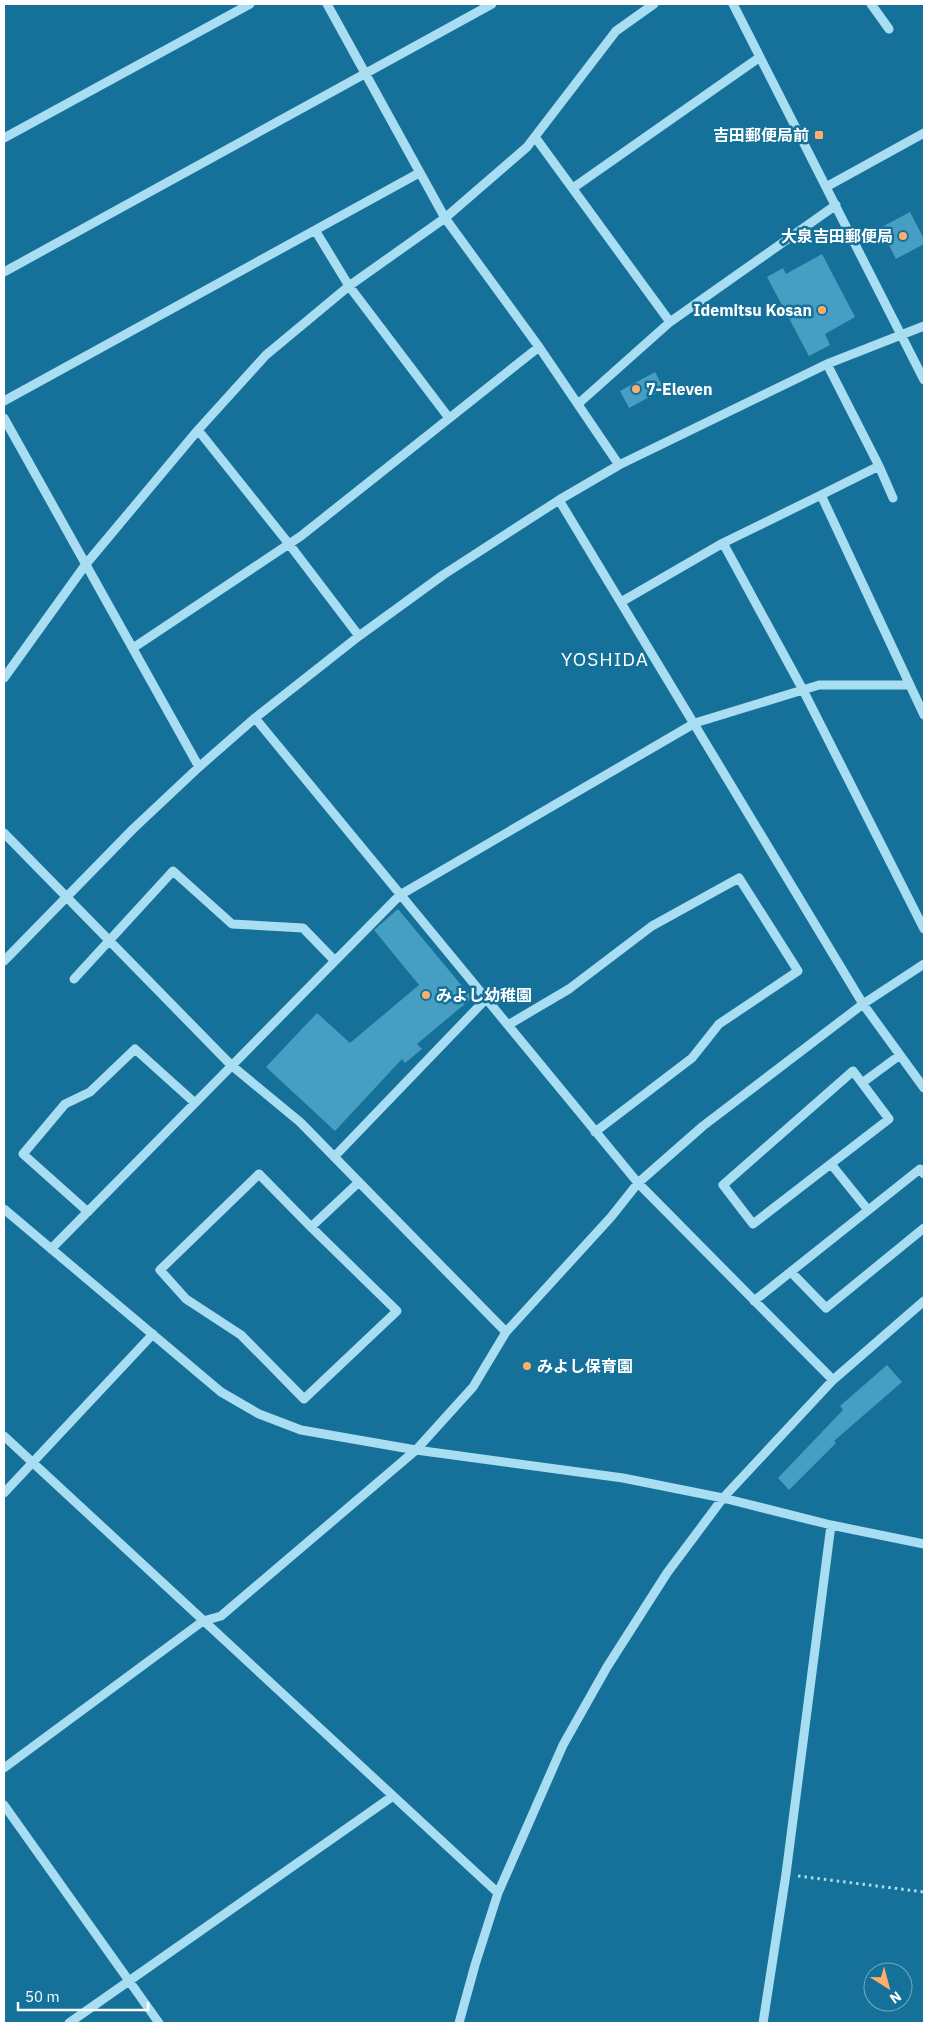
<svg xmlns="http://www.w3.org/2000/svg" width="928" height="2027" viewBox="0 0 928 2027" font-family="'IBM Plex Sans','Noto Sans JP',sans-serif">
<rect width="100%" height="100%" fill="#157199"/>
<!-- building -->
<path fill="#469ec3" d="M910,212l14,27v5l-28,15 -16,-31z
M822,254l33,63 -30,17 5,11 -21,11 -42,-79 16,-9 3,6z
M655,372l9,17 -35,19 -9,-17z
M398,909l74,89 -55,46 5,5 -17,14 -3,-4 -67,72 -69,-64 51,-54 33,30 69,-58 -45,-55z
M887,1365l15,17 -68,59 2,2 -47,47 -11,-12 65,-68 -3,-4z"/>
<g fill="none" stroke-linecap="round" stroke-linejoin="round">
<!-- path -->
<path stroke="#a8ddf2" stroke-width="3" stroke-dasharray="2.5 4" stroke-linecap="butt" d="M798,1876l126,16"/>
<!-- minor -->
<path stroke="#a8ddf2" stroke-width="9" d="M327,4l118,214 94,129 80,118
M733,4l191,376
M871,4l18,25
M535,137l135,185
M4,138l246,-134
M826,187l98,-54
M573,188l187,-131
M315,230l34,56 100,132
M4,272l488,-268
M827,364l52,102 14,32
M4,401l415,-228
M578,404l92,-82 166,-117
M4,418l195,349
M198,430l91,114 70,92
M821,495l58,-29
M559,500l304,504 61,84
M723,543l80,147 121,239
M621,602l102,-59 98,-48 103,220
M133,648l168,-112 238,-189
M4,678l82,-114 112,-134 68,-75 83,-69 96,-68 82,-71 89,-116 38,-27
M255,718l383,465 195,197
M4,833l227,232 69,57 206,210
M4,961l129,-132 66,-62 56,-49 104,-82 84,-61 116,-75 60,-35 208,-101 97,-38
M74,979l99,-108 59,53 71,4 32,33
M508,1025l61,-36 83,-63 87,-48 59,93 -79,53 -27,34 -97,74
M862,1083l-9,-12 -130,114 30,39 136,-105 -27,-36 38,-28
M334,1157l152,-158
M831,1164l37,46
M4,1209l217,183 38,22 42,16 115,20 207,28 100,20 108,27 93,19
M88,1212l-65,-58 42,-50 25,-12 45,-43 60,54
M311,1227l-52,-53 -99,96 26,29 55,36 63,64 93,-88 -86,-84 48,-45
M51,1249l349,-354 295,-172 124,-38h91
M791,1272l35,36 98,-80
M754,1301l166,-132 4,5
M4,1436l494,457
M4,1493l149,-159
M4,1768l199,-147 18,-5 195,-166 57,-63 33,-55 105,-115 27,-34 65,-57 160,-122 61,-40
M4,1805l155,218
M69,2023l324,-227
M459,2023l16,-58 23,-72 65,-148 44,-78 60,-94 56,-75 110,-118 91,-79
M763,2023l23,-149 45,-349"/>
</g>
<!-- markers -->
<g fill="#ffad6a" stroke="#157199" stroke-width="2">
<rect x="814" y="130" width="10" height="10" rx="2.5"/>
<circle cx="903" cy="236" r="5"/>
<circle cx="822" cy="310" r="5"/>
<circle cx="636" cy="389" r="5"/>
<circle cx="426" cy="995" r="5"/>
<circle cx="527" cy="1366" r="5"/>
</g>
<g text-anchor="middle" stroke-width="5" stroke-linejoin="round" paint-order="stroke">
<!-- poi labels -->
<g font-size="16" font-weight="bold" fill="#fff" stroke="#157199" text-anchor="end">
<text x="809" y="141">吉田郵便局前</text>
<text x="893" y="242">大泉吉田郵便局</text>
<text x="812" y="316">Idemitsu Kosan</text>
<text x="646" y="395" text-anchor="start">7-Eleven</text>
<text x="436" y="1001" text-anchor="start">みよし幼稚園</text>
<text x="537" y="1372" text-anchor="start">みよし保育園</text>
</g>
<!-- quarter labels -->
<g font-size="19" letter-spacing="1" fill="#fff" stroke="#157199">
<text x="605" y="666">YOSHIDA</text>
</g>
</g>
<!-- border -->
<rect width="928" height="2027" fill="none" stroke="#ffffff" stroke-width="10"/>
<!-- north arrow -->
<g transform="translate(888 1987) rotate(144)"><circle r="24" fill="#157199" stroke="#73aac2"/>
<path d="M0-4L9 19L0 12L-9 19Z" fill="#ffad6a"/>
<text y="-8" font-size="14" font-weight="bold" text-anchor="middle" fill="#ffffff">N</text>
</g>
<!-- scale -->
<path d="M18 2002v8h130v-8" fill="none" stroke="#ffffff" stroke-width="2.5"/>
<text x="25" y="2002" font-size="15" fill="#ffffff" stroke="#157199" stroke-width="4" paint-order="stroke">50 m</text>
</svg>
